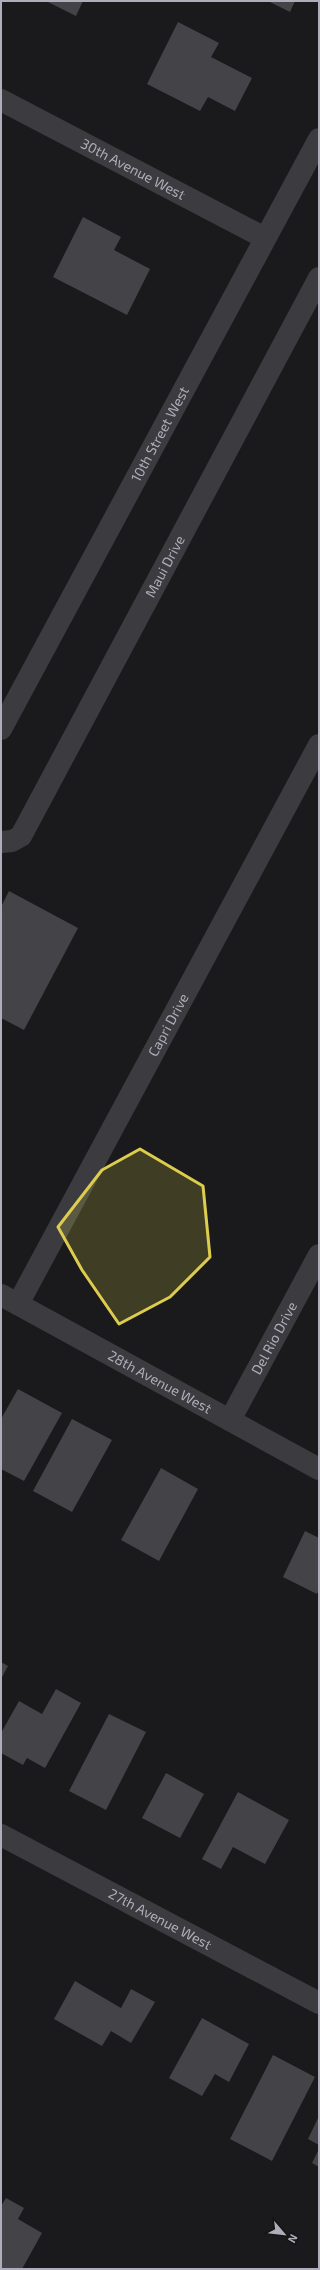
<svg xmlns="http://www.w3.org/2000/svg" width="320" height="2270" viewBox="0 0 320 2270" font-family="'Exo 2',sans-serif">
<rect width="100%" height="100%" fill="#1a191b"/>
<!-- building -->
<path fill="#444348" d="M46,1h37l-7,15z
M268,1h27l-5,11z
M178,22l41,21 -8,14 41,21 -17,33 -27,-14 -8,14 -53,-27z
M83,217l38,20 -7,13 36,19 -23,46 -74,-38z
M9,891l69,37 -54,102 -23,-12v-111z
M18,1389l44,24 -38,68 -23,-12v-50z
M72,1419l40,21 -40,72 -39,-21z
M161,1468l37,21 -39,72 -38,-21z
M305,1531l14,7v51l-2,5 -34,-17z
M1,1662l7,4 -7,13z
M56,1689l25,14 -36,65 -18,-10 -4,7 -22,-12v-20l18,-32 23,13z
M109,1714l37,18 -40,78 -37,-19z
M166,1773l38,21 -24,44 -38,-20z
M238,1792l51,28 -24,44 -32,-17 -12,22 -19,-10z
M75,1981l46,27 10,-19 24,13 -24,41 -20,-12 -9,15 -48,-27z
M202,2018l47,26 -20,38 -14,-8 -13,22 -33,-18z
M273,2055l42,22 -43,84 -42,-22z
M319,2116v29l-11,-6z
M319,2149v18l-7,-4z
M6,2198l18,10 -6,11 24,14 -20,36h-21v-63z"/>
<g fill="none" stroke-linecap="round" stroke-linejoin="round">
<!-- minor -->
<g stroke="#3b3b40" stroke-width="22">
<path id="s1" d="M1,100l264,138"/>
<path id="s2" d="M1,842l11,-1 9,-5 298,-558"/>
<path id="s3" d="M1,1295l318,174"/>
<path id="s4" d="M18,1304l301,-559"/>
<path id="s5" d="M230,1420l89,-165"/>
<path id="s6" d="M1,1835l318,168"/>
</g>
<!-- tertiary -->
<path stroke="#3b3b40" stroke-width="22" id="s7" d="M1,729l318,-590"/>
</g>
<!-- marked area -->
<path fill="#ddcd4f" fill-opacity="0.2" stroke="#ddcd4f" stroke-width="3" stroke-linejoin="round" d="M140,1149l63,37 7,71 -40,40 -51,27 -37,-54 -24,-43 44,-57z"/>
<g text-anchor="middle" stroke-width="3" stroke-linejoin="round" paint-order="stroke">
<!-- street labels -->
<g font-size="14" fill="#adaeb9" stroke="#151416">
<text dy="5" stroke="none"><textPath href="#s1" startOffset="149">30th Avenue West</textPath></text>
<text dy="5" stroke="none"><textPath href="#s7" startOffset="335">10th Street West</textPath></text>
<text dy="5" stroke="none"><textPath href="#s2" startOffset="327">Maui Drive</textPath></text>
<text dy="5" stroke="none"><textPath href="#s4" startOffset="317">Capri Drive</textPath></text>
<text dy="5" stroke="none"><textPath href="#s5" startOffset="93">Del Rio Drive</textPath></text>
<text dy="5" stroke="none"><textPath href="#s3" startOffset="181">28th Avenue West</textPath></text>
<text dy="5" stroke="none"><textPath href="#s6" startOffset="180">27th Avenue West</textPath></text>
</g>
</g>
<!-- border -->
<rect width="320" height="2270" fill="none" stroke="#adaeb9" stroke-width="4"/>
<!-- north arrow -->
<g transform="translate(284 2234) rotate(118)" stroke="#151416" stroke-width="3" paint-order="stroke">
<path d="M0-3L7 15L0 10L-7 15Z" fill="#adaeb9"/>
<text y="-6" font-size="11" font-weight="bold" text-anchor="middle" fill="#adaeb9">N</text>
</g>
</svg>
